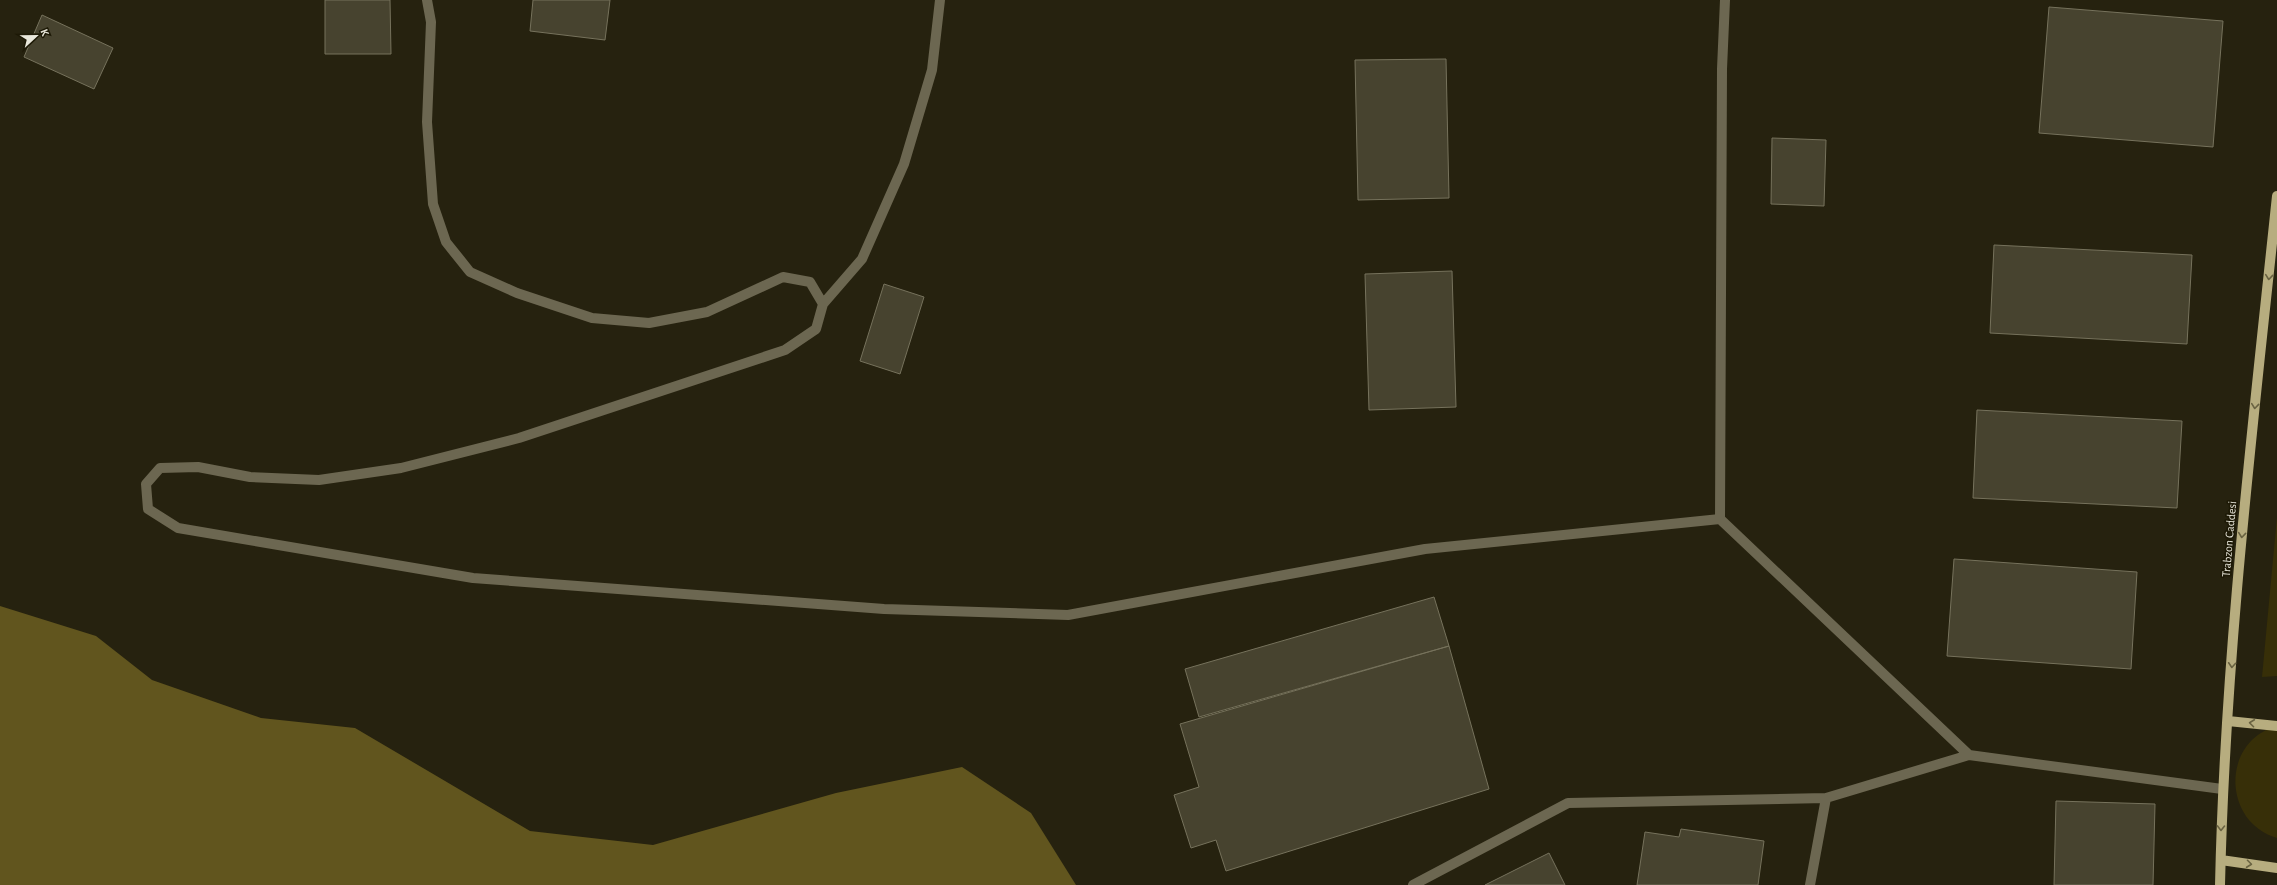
<svg xmlns="http://www.w3.org/2000/svg" width="2277" height="885" viewBox="0 0 2277 885" font-family="'Alegreya Sans',sans-serif">
<rect width="100%" height="100%" fill="#26220f"/>
<!-- green -->
<path fill="#372f08" d="M2277,517v159l-15,1z
M2277,726v112c-55,-16 -56,-97 0,-112z"/>
<!-- forest -->
<path fill="#61551e" d="M0,606l96,30 56,44 109,38 94,10 175,103 123,14 183,-52 126,-26 69,46 45,72h-1076z"/>
<!-- building -->
<path fill="#47432f" stroke="#76725c" d="M325,0h65l1,54h-66z
M533,0h77l-5,40 -75,-9z
M2049,7l174,14 -10,126 -174,-14z
M42,15l71,33 -19,41 -70,-32z
M1446,59l3,139 -91,2 -3,-140z
M1772,138l54,2 -2,66 -53,-2z
M1994,245l198,10 -5,89 -197,-11z
M1452,271l4,136 -87,3 -4,-136z
M884,284l40,13 -24,77 -40,-13z
M1977,410l205,11 -5,87 -204,-10z
M1954,559l183,13 -6,97 -184,-13z
M1434,597l15,49 -250,71 -14,-48z
M1449,646l40,143 -263,82 -10,-31 -25,8 -17,-53 25,-8 -19,-63z
M2056,801l99,3 -2,81h-99z
M1681,829l83,12 -6,44h-121l8,-53 34,5z
M1549,853l16,32h-80z"/>
<g fill="none" stroke-linecap="round" stroke-linejoin="round">
<!-- minor -->
<path stroke="#6c6751" stroke-width="10" d="M427,0l4,22 -4,100 6,82 13,38 24,30 47,21 75,25 57,5 58,-11 76,-35 27,5 13,22 -7,25 -31,21 -266,88 -118,30 -82,12 -69,-3 -52,-10 -38,1 -14,16 2,25 30,19 295,50 411,31 184,6 357,-66 295,-30
M1725,0l-3,69 -2,450 249,236 253,34
M823,304l39,-45 42,-95 28,-94 8,-70
M1413,885l155,-82 258,-5 143,-43
M1810,885l16,-87"/>
<!-- major -->
<path stroke="#b7ad7f" stroke-width="10" d="M2228,721l49,5
M2221,860l56,8
M2220,885c5,-230 33,-460 57,-689"/>
</g>
<!-- one-way arrows -->
<defs><path id="oneway-chevron" d="M-2-3.5L2.5 0L-2 3.5" fill="none" stroke-width="1.6" stroke-linecap="round" stroke-linejoin="round"/></defs>
<g stroke="#6a6342">
<use href="#oneway-chevron" transform="translate(2269 277) rotate(96)"/>
<use href="#oneway-chevron" transform="translate(2255 406) rotate(96)"/>
<use href="#oneway-chevron" transform="translate(2242 535) rotate(96)"/>
<use href="#oneway-chevron" transform="translate(2232 665) rotate(94)"/>
<use href="#oneway-chevron" transform="translate(2252 723) rotate(-173)"/>
<use href="#oneway-chevron" transform="translate(2221 828) rotate(91)"/>
<use href="#oneway-chevron" transform="translate(2249 864) rotate(7)"/>
</g>
<g text-anchor="middle" stroke-width="3.5" stroke-linejoin="round" paint-order="stroke">
<!-- street labels -->
<g font-size="12" fill="#e9e7db" stroke="#1d1906">
<text transform="translate(2229 539) rotate(-85)" y="4">Trabzon Caddesi</text>
</g>
</g>
<!-- north arrow -->
<g transform="translate(36 36) rotate(68)" stroke="#1d1906" stroke-width="3" paint-order="stroke">
<path d="M0-3L7 15L0 10L-7 15Z" fill="#e9e7db"/>
<text y="-6" font-size="11" font-weight="bold" text-anchor="middle" fill="#e9e7db">K</text>
</g>
</svg>
